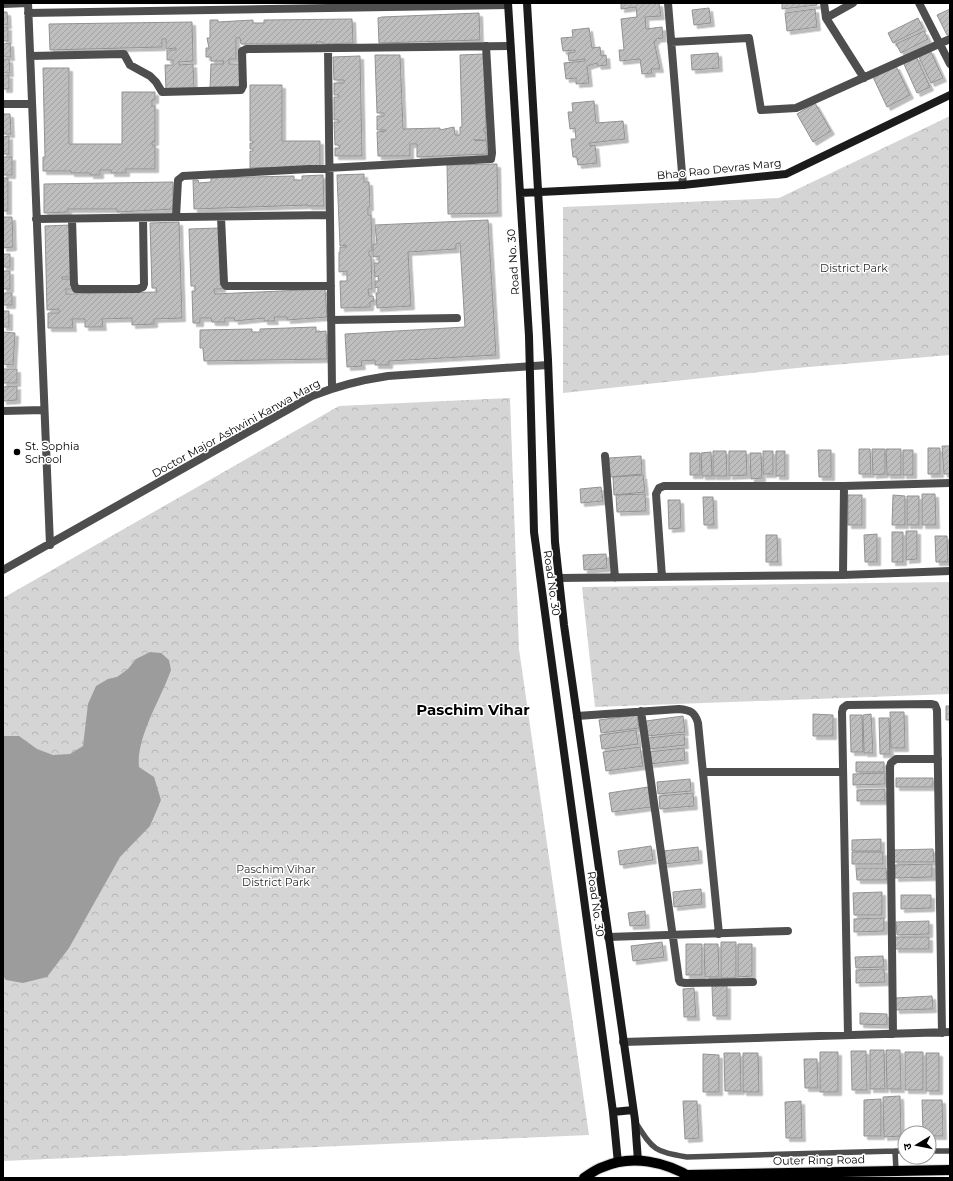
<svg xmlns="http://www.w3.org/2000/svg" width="953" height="1181" viewBox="0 0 953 1181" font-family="Montserrat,'Noto Sans Devanagari',sans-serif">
<defs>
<pattern id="park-crowns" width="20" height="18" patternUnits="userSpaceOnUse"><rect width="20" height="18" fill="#d5d5d5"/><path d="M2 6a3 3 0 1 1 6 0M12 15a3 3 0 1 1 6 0" fill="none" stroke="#b5b5b5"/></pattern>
<pattern id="building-hatch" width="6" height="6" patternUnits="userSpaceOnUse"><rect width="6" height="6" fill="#bebebe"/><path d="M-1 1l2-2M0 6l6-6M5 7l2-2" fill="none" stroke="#a2a2a2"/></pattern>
<filter id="shadow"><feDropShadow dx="3.5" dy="3.5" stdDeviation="0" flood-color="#0004"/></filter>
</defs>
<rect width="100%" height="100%" fill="#fff"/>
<!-- park -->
<path fill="url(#park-crowns)" d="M950,116v239l-153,13 -234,25v-186l216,-9z
M510,398l9,251 70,486 -586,26v-563l336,-192z
M950,582v112l-355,13 -13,-120z"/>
<!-- water -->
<path fill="#9c9c9c" d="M150,652l11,1 8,7 2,10c-10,29 -35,67 -32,97l15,10 7,23 -11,26 -30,31 -51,91 -22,29 -24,6 -17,-3 -3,-4v-240h16l18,13 16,6 17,-1 13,-8 5,-42 8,-18 12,-7 9,-2 11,-8 8,-10z"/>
<!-- building -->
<path fill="url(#building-hatch)" stroke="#929292" filter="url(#shadow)" d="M621,3h38l2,13 -16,1 1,12 16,-2 1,11 -7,1v2h-2l6,28h-9l1,4 -10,1 -2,-15 -20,2 -1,-11h5l-3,-31 16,-2 -1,-10 -15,2z
M782,3h35v2l-35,4z
M709,8l2,15 -17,2 -2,-15z
M815,9l2,18 -30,4 -2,-18z
M950,9v24l-3,2 -10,-20z
M3,12h4l1,13h-5z
M479,13l1,27 -101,3 -1,-25 4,-1z
M918,18l5,10 -30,15 -5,-10z
M352,19l1,24 -30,1 -1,-2h-6l1,2h-76l-1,-6h-4v21h-7v5h12v24h-31l1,-24h12l1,-3h-13v-4h-5v-9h3l-2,-10h3v-18h8v2l35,-2v3h11v-3z
M192,22l1,39 -14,1v3l14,-1 1,25 -28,1 -1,-25h8v-5h-6v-10h9v-2l-10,1v-10h-4v8l-112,3 -1,-26z
M3,27h5v14h-5z
M589,28l3,20 8,-1 1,9 5,-1 1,10 -9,1 -1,-3 -10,3 2,17 -13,1v-6l-10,1 -2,-16 21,-2v-2l-16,2 -1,-8 7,-1v-2l-12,1 -2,-13 12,-1 -1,-7z
M924,31l4,8 -27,14 -5,-9z
M10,43l1,14h-8v-13z
M930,50l13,28 -12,5 -13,-28z
M718,53l1,15 -27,2 -1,-15z
M484,54l2,74h-2v4h2v8h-12l13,1v13l-70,3v-13h-7v12h-32l-1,-24 9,-1v-1h-9v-14h7v-3h-7l-2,-58h25l3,74 37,-1v2l14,-3 1,8h5v-8h2l-2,-72z
M360,56l2,100h-27v-8h5l-1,-3h-4l-1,-23h5v-2h-5v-23h5v-2h-5v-12h10v-3h-10l-1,-23z
M916,56l14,31 -13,6 -14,-31z
M3,59h6l1,14h-7z
M896,66l14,29 -23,12 -14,-30z
M43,68h26v76h53v-52h33v8h-3v6h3v36h-3v3h3v24h-29v4h-15v-3h-11v5h-10v-2h-19v-2h-28v-14h2z
M3,75h6v14h-6z
M250,85h32v56h38v26l-70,1v-17h3v-2h-3v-6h3v-2h-3z
M594,101l2,22 27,-2 2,18 -35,4v3l5,-1 2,18 -19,2 -1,-8h-4l-2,-18h5l-1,-11 -5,1 -2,-17h5l-1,-9z
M815,103l16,28 -18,11 -16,-28z
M3,114h7l1,20h-8z
M9,136v18h-6v-17z
M3,157h9v18h-9z
M497,164l1,49 -50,1 -1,-49z
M364,174v8h5l1,25h-2v8h3l1,36h-3v5h2l1,33h-4l1,7h4l1,5 -4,1v5l-29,1 -1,-27h7v-10l-8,1v-20h1v-5h6v-2l-6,1 -3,-71z
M323,175l1,31h-16v-1l-114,4 -1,-29h5l1,3 12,-1v-4l83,-2v4h8v-4z
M3,178h5v33h-5z
M173,182v27l-56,3v-3h-49v3l-24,1v-29z
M3,217h9l1,30 -10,1z
M488,220l8,135 -107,6v4h-14v-5l-14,1 1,5 -15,1 -2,-33 120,-7 -5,-84 -4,1v5l-48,3 3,54 -34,2 -1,-15h2v-6l-3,1v-7h4l-1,-5 -3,1 -1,-14h5v-7l-6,1v-13h4l-2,-19z
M179,222l3,96 -28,1v5l-22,1v-7l-30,1 1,8h-18v-8h-13l1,9h-25v-15h11v-4l-12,1 -2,-84 25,-1 2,52h-10v2h10v10h-6v5l91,-2 -1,-4h-4l-2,-65z
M219,228l3,61h-8l1,5 110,-5 2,28 -40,3v-3h-13l1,4h-11v-3l-29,3 -1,-3h-9v4h-13l-1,-4h-11v5h-7l-1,-32h3v-5h-4l-2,-57z
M3,254h7v13h-7z
M3,271h7v18h-7z
M3,293h9v12h-9z
M3,311h6v16h-6z
M316,327v5l10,-1 1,28 -123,2 -1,-13h-3v-18l52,-1v3h8v-3z
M3,332l12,1 -2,32 -10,-1z
M3,369h14v14h-14z
M17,386v14l-14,1v-14z
M942,446h8v28h-6z
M928,448h12v26h-12z
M859,449h11l1,25h-12z
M872,449h13v25l-12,1z
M886,449h15v26h-14z
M818,450h13v27h-12z
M903,450h10v25h-10z
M713,451h13l1,25h-14z
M729,451h17l1,24 -18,1z
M763,451h10v23h-10z
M776,451h9v25h-9z
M711,452l1,24h-10l-1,-23z
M690,453h10v22h-10z
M750,453h11l1,25 -11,1z
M641,456l1,18 -32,3 -1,-19z
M643,475l2,17 -31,3 -1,-18z
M601,487l2,14 -22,2 -1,-14z
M645,494l1,17 -29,1 -1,-17z
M922,494h13l1,31h-14z
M848,495h14v30h-14z
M893,495l12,1v29h-13z
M907,496h12v29h-12z
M703,497h10l1,28h-10z
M668,500h12l1,28 -12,1z
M906,531h11v28l-11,1z
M892,532h11v30h-11z
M877,534v28h-12l-1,-27z
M766,535h11l1,27h-12z
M935,536h12l1,26h-12z
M606,554l1,14 -23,2 -1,-15z
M946,706h4v14h-4z
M890,712h14l1,36h-14z
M813,714l20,1v21h-20z
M871,714l2,39h-9l-1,-38z
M637,715l2,13 -38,5 -2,-13z
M850,715h12l1,37h-12z
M683,716l2,16 -37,4 -2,-15z
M879,718h10l1,36h-10z
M636,730l2,14 -36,5 -2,-14z
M684,734l1,11 -36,4 -1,-11z
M640,747l3,19 -37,5 -3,-19z
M684,748l1,12 -35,4 -2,-12z
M856,762h28v10h-28z
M885,773v11l-32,1v-11z
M896,778h37v9h-37z
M690,779l1,12 -33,3 -1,-12z
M648,787l3,20 -39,5 -3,-19z
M885,789v12h-28v-11z
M693,793l1,13 -34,3 -1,-13z
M881,839v12h-29v-11z
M651,846l2,14 -33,5 -2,-14z
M698,847l1,13 -35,4 -1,-13z
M933,849l1,13h-40l-1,-12z
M852,852h31v12h-31z
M932,864v13l-37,1v-13z
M856,868h30l1,12h-30z
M701,889l1,15 -28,3 -1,-15z
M882,892v23h-28l-1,-22z
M901,895h30v13l-30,1z
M645,911l1,14 -16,1 -2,-13z
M884,918v13l-30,1v-13z
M929,921v13l-32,1 -1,-13z
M895,937h34v12h-34z
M662,942l2,15 -31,4 -2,-15z
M721,942h15v36h-15z
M686,944h16v31h-16z
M704,944h14l1,33h-14z
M738,944h14v32l-14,1z
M883,956l1,11 -28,1 -1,-11z
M884,969l1,13 -29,1v-13z
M727,985v31h-14l-1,-30z
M694,988l2,29h-12l-1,-28z
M932,996l1,13 -37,1 -1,-12z
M860,1013l27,1v11l-27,-1z
M870,1050h14l1,39h-15z
M886,1050h14l1,39h-14z
M851,1051h15l1,39h-15z
M820,1052h18v40h-18z
M905,1052h18v38h-18z
M724,1053h16l1,38h-16z
M743,1053h15l1,39h-16z
M926,1053h13v38h-13z
M703,1054l16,1v37h-16z
M804,1059h13l1,29h-13z
M900,1096l1,40 -17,1 -1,-40z
M881,1099v37h-17v-36z
M922,1100h20l1,36h-14v-3h-6z
M683,1101h14l2,37 -14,1z
M801,1101l1,37h-16l-1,-36z"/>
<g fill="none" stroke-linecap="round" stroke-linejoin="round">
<defs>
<path id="primary" d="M688,1175l262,-5
M584,1178c6,-4 12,-9 19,-11 29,-13 63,-5 89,11"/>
</defs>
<!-- primary casing -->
<use href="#primary" stroke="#dbdbdb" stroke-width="12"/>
<!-- lane -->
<path stroke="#4e4e4e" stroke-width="5.5" d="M636,1123c18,28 18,28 51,34l208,-6
M929,1151h21
M896,1170l-1,-19h10"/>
<!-- street -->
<path stroke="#4e4e4e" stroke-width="8" d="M28,3l22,542
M668,3l15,182
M824,3l2,15 38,60
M919,3l31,61
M3,4l25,-1
M28,13l480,-8
M826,18l27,-15
M671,42l78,-4 12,72 35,-2 154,-69
M328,48l4,340
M30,56l94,-2 6,11 20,11 6,6 6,10 79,-2 2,-4 -1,-35 5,-2 263,-3
M3,104h28
M176,217l2,-37 5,-4 308,-17 1,-6 -6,-107
M221,217l3,66 2,3h105
M36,219l294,-4
M72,219l2,65 2,5h62l5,-2 1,-3 -1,-66
M331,320l126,-2
M3,411l40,-1
M605,456l10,122
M3,570l309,-174c25,-10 49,-16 76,-20l160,-11
M843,575l1,-89
M662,577l-6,-83 3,-6 5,-2h180l106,-3
M559,578l284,-3 107,-4
M641,711l38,269 1,2 5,1 68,-1
M577,716l102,-7c11,1 16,3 19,14l21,211
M703,772h140
M608,937l180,-6
M893,1034l-3,-267 1,-4 5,-4h42
M848,1035l-6,-323 1,-4 4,-3 84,-1 4,1 2,5 5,323
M623,1042l327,-10"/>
<!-- secondary -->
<path stroke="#1b1b1b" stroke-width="8" d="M508,3l21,333 5,196 79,580 5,51
M527,3l21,357 7,182 9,83 71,495 3,41
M520,193l163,-8 103,-11 164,-79
M613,1112l20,-2"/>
<!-- primary -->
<use href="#primary" stroke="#000" stroke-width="10"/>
</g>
<!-- markers -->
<circle fill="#000" stroke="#fff" stroke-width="1.5" cx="17" cy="452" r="4"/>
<g text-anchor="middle" stroke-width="3" stroke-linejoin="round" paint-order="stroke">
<!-- street labels -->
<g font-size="11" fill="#000" stroke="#fff">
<text transform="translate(719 169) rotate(-6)" y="4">Bhao Rao Devras Marg</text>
<text transform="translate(513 262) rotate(-94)" y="4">Road No. 30</text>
<text transform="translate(236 428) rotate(-29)" y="4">Doctor Major Ashwini Kanwa Marg</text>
<text transform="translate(552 583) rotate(82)" y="4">Road No. 30</text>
<text transform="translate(596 904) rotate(82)" y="4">Road No. 30</text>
<text transform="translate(819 1160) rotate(-1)" y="4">Outer Ring Road</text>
</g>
<!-- park labels -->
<g font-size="11" fill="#2c2c2c" stroke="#fff">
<text x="854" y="272">District Park</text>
<text x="276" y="873">Paschim Vihar<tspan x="276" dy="13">District Park</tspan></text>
</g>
<!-- poi labels -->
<g font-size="11" fill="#000" stroke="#fff" text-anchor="start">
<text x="25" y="450">St. Sophia<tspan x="25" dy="13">School</tspan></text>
</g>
<!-- district labels -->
<g font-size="15" font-weight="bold" fill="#000" stroke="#fff">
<text x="473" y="715">Paschim Vihar</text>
</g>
</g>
<!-- border -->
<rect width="953" height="1181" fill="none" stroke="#000000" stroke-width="8"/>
<!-- north arrow -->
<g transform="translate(917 1145) rotate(260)"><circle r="19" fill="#ffffff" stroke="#999999"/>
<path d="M0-3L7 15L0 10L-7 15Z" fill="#000000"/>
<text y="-6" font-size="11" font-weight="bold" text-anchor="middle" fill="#000000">उ</text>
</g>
</svg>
